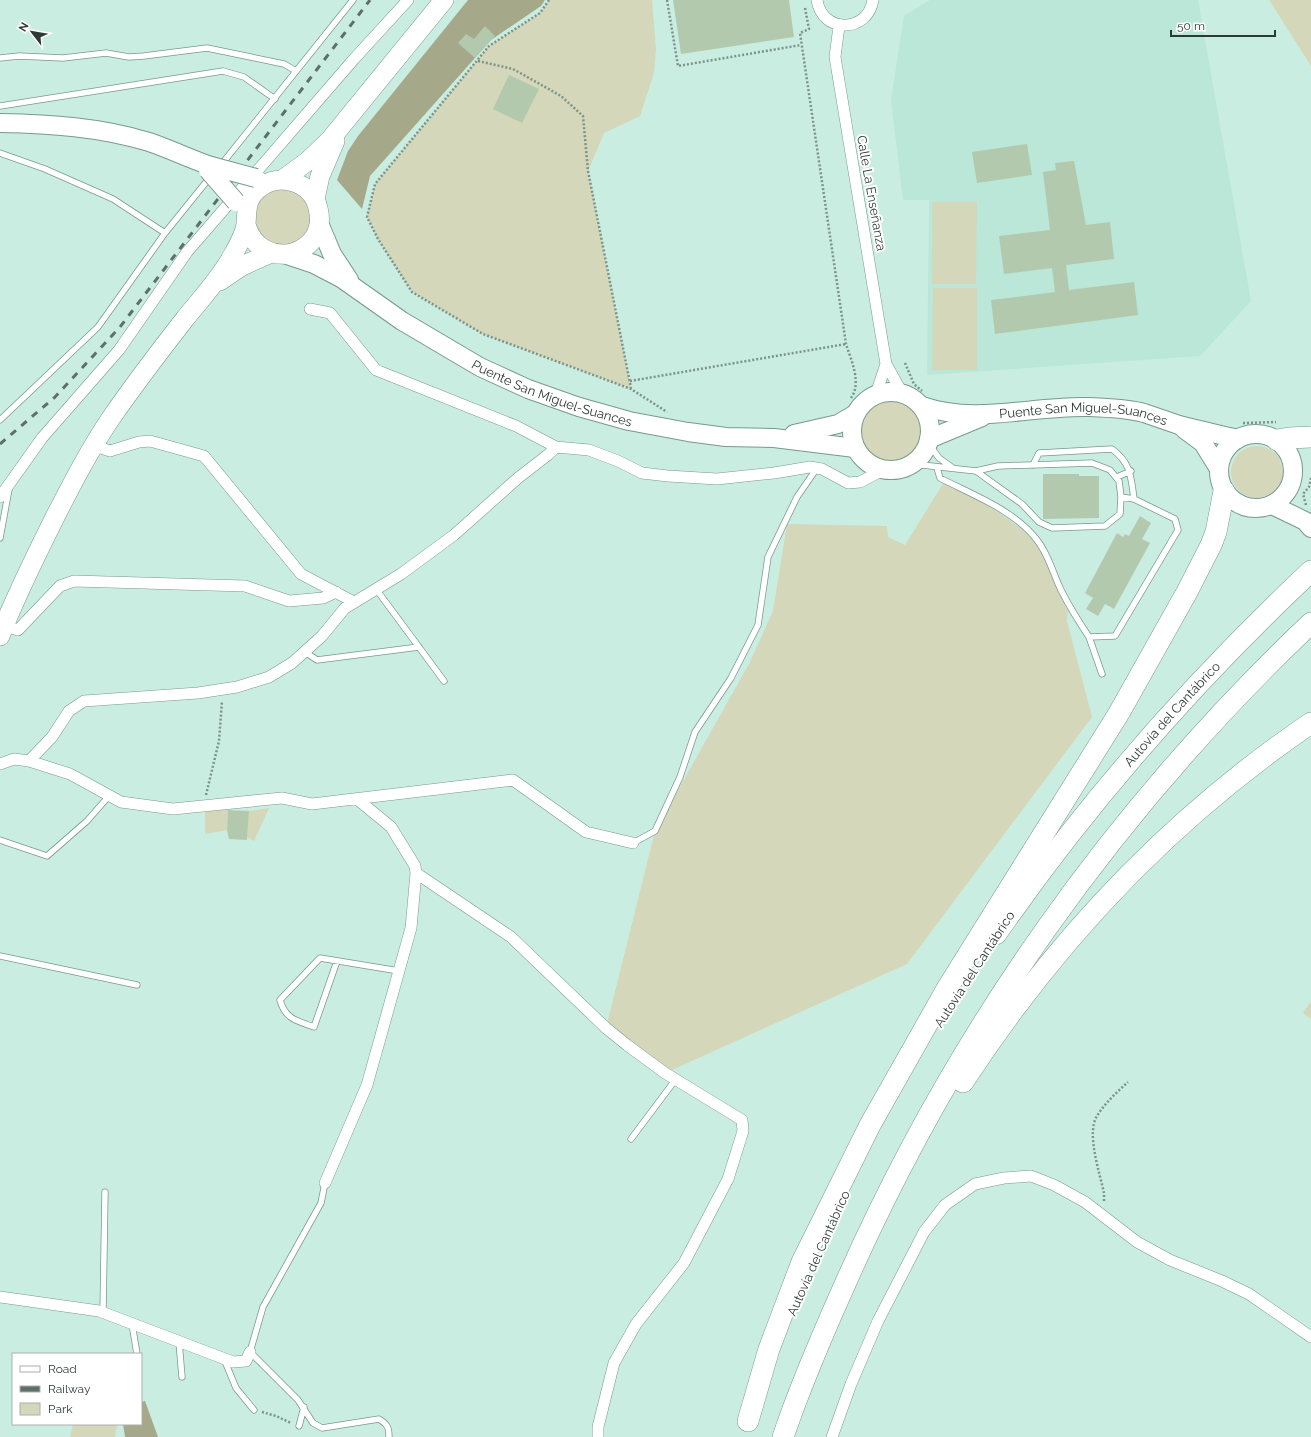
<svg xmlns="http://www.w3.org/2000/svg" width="1311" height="1437" viewBox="0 0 1311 1437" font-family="Raleway,sans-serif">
<rect width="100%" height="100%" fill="#caede1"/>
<!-- built -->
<path fill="#bae7d7" d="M930,0h268l53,301 -51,55 -273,19 2,-175h-26l-12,-100 13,-84z"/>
<!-- green -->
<path fill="#d4d7b9" d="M549,0h103l4,49 -2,24 -14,43 -36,17 -16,38 43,218 -148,-55 -71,-42 -34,-53 -11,-22 8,-33 114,-138 51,-33z
M1269,0h42v66z
M253 217a29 29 0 1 1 58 0a29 29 0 1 1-58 0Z
M932,202h45l-1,82h-44z
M933,288h44v82h-45z
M859 430a31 31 0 1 1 62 0a31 31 0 1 1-62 0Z
M1231 472a26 26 0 1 1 52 0a26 26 0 1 1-52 0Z
M944,482c35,20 79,38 100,74 10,17 16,38 24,56l-1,9 25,96 -185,247 -242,109 -59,-45 49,-197 94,-167 24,-53 14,-87 100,2 1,11 17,8z
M269,808l-15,33 -7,-4 2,-26z
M228,810l-1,20 -22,4v-23z
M1311,1001v18l-8,-6z
M73,1424h44l-2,13h-45z"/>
<!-- forest -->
<path fill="#a6a989" d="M468,0h77l-4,6 -50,34 -121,136 -8,33 -25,-29 11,-29 10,-15z
M145,1401l13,36h-33l-2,-13h18v-22z"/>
<!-- building -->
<path fill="#b2c9ae" d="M673,0h116l5,37 -113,17z
M485,26l10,10 -20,22 -17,-15 8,-9 8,5z
M509,75l30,14 -17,34 -29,-14z
M1027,144l5,31 -55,8 -5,-31z
M1074,161l12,64 24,-3 4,37 -48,6 3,25 65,-8 4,33 -143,19 -4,-34 64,-8 -3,-24 -48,6 -5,-38 51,-6 -7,-58 13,-2 -1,-7z
M1043,474h36v2h20v42l-56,1z
M1140,516l11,7 -9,16 8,4 -36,66 -9,-5 -7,12 -12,-7 7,-11 -8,-5 32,-60 6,4 2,-3 4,2z
M228,810l21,1 -2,29 -18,-1 -2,-9z"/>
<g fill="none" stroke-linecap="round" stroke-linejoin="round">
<defs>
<path id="service" d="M0,58l19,-2 44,2 43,-5 23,4 15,-1 63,-8 77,16 12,7
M0,106l223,-35 21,6 31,22
M0,153l45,16 68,30 52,34
M221,165l132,-165
M0,420l98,-93 67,-94 46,-57
M928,443l11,15 14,10
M913,464l63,7 22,-5 94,-3 18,7 9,11 2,16 -1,17 -15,12 -53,2 -13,-6 -17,-18 -46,-33
M1033,465l6,-12 73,-4c19,14 19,28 22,50
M937,468l3,10c33,17 74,32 97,62 12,15 16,34 24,50 8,16 18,32 28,47l26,-1 63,-106 -3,-11 -41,-20 -13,-2
M1117,477l14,-6
M0,538l9,-49
M376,589l68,92
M1089,637l13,37
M305,652l12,8 102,-13
M0,840l47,16 40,-35 22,-25
M633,843l22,-12 25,-54 15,-45 36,-54 27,-53 10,-68 29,-60 20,-29
M0,956l137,29
M337,961l-23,66c-17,-6 -29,-8 -34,-27l40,-42 79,13
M631,1139l45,-60
M325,1183l-4,20 -58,104 -13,45 48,48 15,23 9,5 57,-9c8,5 10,8 10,18
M103,1313l2,-121
M132,1324l5,30
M179,1342l3,35
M224,1359l12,29 18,22
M299,1426l5,-19"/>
<path id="minor" d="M817,0c5,34 51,33 56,0
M839,26l-4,31 51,307 16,29
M310,309l20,4 46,57 140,56 40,21
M876,394l10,-30
M93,445l17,6 29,-9 11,-1 54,15 97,118 53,28
M0,497l42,-59 77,-88 68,-98 167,-193 54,-59
M4,626l14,4 42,-44 14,-5 171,5 44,15 34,-3 13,-6
M29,761l23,-24 17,-26 15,-10 114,-8 39,-6 32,-10 23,-14 30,-27 23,-28 56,-34 53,-39 64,-57 31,-24 7,-7 33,3 29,11 24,12 26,3 49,3 57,-6 36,-6 12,2 26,14 12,-1 23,-12
M0,764l14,-5 15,2 41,13 51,28 52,7 109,-11 30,6 201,-24 73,52 47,11
M416,873l95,64 95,91 21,17 38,28 77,47 1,11 -15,48 -44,84 -48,61 -22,39 -16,64v10
M325,1183l42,-98 44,-157 5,-55 -1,-7 -24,-39 -34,-28
M0,1297l99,14 134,51 13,-1 4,-9
M832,1437l19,-53 27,-63 46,-89 21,-27 30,-21 29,-6 27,-2 23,9 31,17 52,40 33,18 52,21 27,13 62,43"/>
<g id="primary">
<path d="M0,123c50,1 100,4 149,19 21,7 41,17 62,24"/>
<path d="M319,223l13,31 17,26"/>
<path id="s1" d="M287,255l27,9 27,14 61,43 78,46 48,22 51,18 50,14 59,11 38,5 48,1 81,10"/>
<circle cx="891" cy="431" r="39"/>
<path id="s2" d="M922,406c55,19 111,-1 168,1 18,1 37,1 54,6 12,4 23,8 35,12 19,5 39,9 59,14"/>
<path d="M1184,429l19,14 16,26"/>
<circle cx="1256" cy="471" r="37"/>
<path d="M794,434l44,-10 17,-10"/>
<path d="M929,439l53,-22"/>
<path d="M1272,505l33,16 6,7"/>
</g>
<path id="trunk" d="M282,180l26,-19 21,-20 115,-141
M315,199l5,-23 15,-35
M220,281l22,-15 29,-13
M0,636c16,-41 36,-81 56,-121 17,-33 34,-66 55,-97 23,-33 48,-66 73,-98 15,-19 33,-38 46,-60 5,-9 15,-25 16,-36 1,-14 0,-25 12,-35 21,-18 54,-7 60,19 12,48 -57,66 -72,17"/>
<g id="motorway">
<path d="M1277,440l12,-2 22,-1"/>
<path id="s3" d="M996,934c93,-134 196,-251 315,-363"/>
<path d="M963,1082c92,-141 208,-264 348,-359"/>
<path d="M748,1421l21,-72 33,-87 68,-137 78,-138 171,-274 68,-121 24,-47 5,-13 8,-41"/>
<path d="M783,1437c18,-53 40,-104 63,-155 110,-249 268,-472 465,-659"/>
</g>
</defs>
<!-- service casing -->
<use href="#service" stroke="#78998e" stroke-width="7"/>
<!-- minor casing -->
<use href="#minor" stroke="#78998e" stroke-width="12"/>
<!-- primary casing -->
<use href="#primary" stroke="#78998e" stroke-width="20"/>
<!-- trunk casing -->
<use href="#trunk" stroke="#78998e" stroke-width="20"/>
<!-- motorway casing -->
<use href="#motorway" stroke="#78998e" stroke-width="22"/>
<!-- path -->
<path stroke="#7b938b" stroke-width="2.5" stroke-dasharray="2 2" stroke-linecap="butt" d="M549,0l-9,13 -51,33 -114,138 -8,33 11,22 34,53 71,42 148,55 36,23
M667,0l11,66 123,-21
M805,8l4,21 -9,4 46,311c5,16 16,39 5,54
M478,61l35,8 48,27 22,20 5,55 43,217
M905,363l9,21 8,7
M630,381l216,-37
M1243,423l33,-1
M1306,505l-3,-11 6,-7 2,-9
M206,795l13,-54 3,-40
M1104,1201v-8c-4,-19 -18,-60 -7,-77 8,-13 20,-24 31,-34
M262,1412l14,4 15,7"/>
<!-- service -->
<use href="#service" stroke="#fff" stroke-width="5.5"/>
<!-- minor -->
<use href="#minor" stroke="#fff" stroke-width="11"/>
<!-- primary -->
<use href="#primary" stroke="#fff" stroke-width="18"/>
<!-- trunk -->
<use href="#trunk" stroke="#fff" stroke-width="19"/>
<!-- motorway -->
<use href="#motorway" stroke="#fff" stroke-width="21"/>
<!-- rail -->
<path stroke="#5c7069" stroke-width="3" stroke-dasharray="7 7" stroke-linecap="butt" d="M0,444l55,-47 65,-70 250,-327"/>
<defs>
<path id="primary-bridge" d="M211,166l45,12
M208,170l28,32"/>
</defs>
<!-- primary-bridge casing -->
<use href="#primary-bridge" stroke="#78998e" stroke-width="20" stroke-linecap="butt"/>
<!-- primary-bridge -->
<use href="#primary-bridge" stroke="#fff" stroke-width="18"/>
</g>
<g text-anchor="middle" stroke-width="4" stroke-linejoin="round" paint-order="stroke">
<!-- street labels -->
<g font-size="13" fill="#2c3a35" stroke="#fff">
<text transform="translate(872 193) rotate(80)" y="5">Calle La Enseñanza</text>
<text dy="5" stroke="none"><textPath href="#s1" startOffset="301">Puente San Miguel-Suances</textPath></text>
<text dy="5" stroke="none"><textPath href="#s2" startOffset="163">Puente San Miguel-Suances</textPath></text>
<text dy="5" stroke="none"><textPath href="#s3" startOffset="282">Autovía del Cantábrico</textPath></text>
<text transform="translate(974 969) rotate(-57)" y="5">Autovía del Cantábrico</text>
<text transform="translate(818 1253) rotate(-66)" y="5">Autovía del Cantábrico</text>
</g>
</g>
<!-- legend -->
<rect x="12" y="1353" width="130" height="72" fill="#ffffff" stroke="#abb0ae"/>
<rect x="20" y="1366" width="20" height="6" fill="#ffffff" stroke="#abb0ae"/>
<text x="48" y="1373" font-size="12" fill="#2c3a35">Road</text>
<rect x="20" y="1386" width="20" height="6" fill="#5c7069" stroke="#abb0ae"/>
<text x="48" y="1393" font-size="12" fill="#2c3a35">Railway</text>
<rect x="20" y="1403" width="20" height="12" fill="#d4d7b9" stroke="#abb0ae"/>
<text x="48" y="1413" font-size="12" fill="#2c3a35">Park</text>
<!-- north arrow -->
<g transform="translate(32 32) rotate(301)" stroke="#ffffff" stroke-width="3" paint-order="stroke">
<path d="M0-3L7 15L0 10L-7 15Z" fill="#2c3a35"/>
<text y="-6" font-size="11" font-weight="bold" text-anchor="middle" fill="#2c3a35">N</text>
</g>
<!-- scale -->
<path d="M1171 30v6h104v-6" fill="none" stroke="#2c3a35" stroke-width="2"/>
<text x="1177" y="30" font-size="12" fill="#2c3a35" stroke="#ffffff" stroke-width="3" paint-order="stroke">50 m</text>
</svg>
